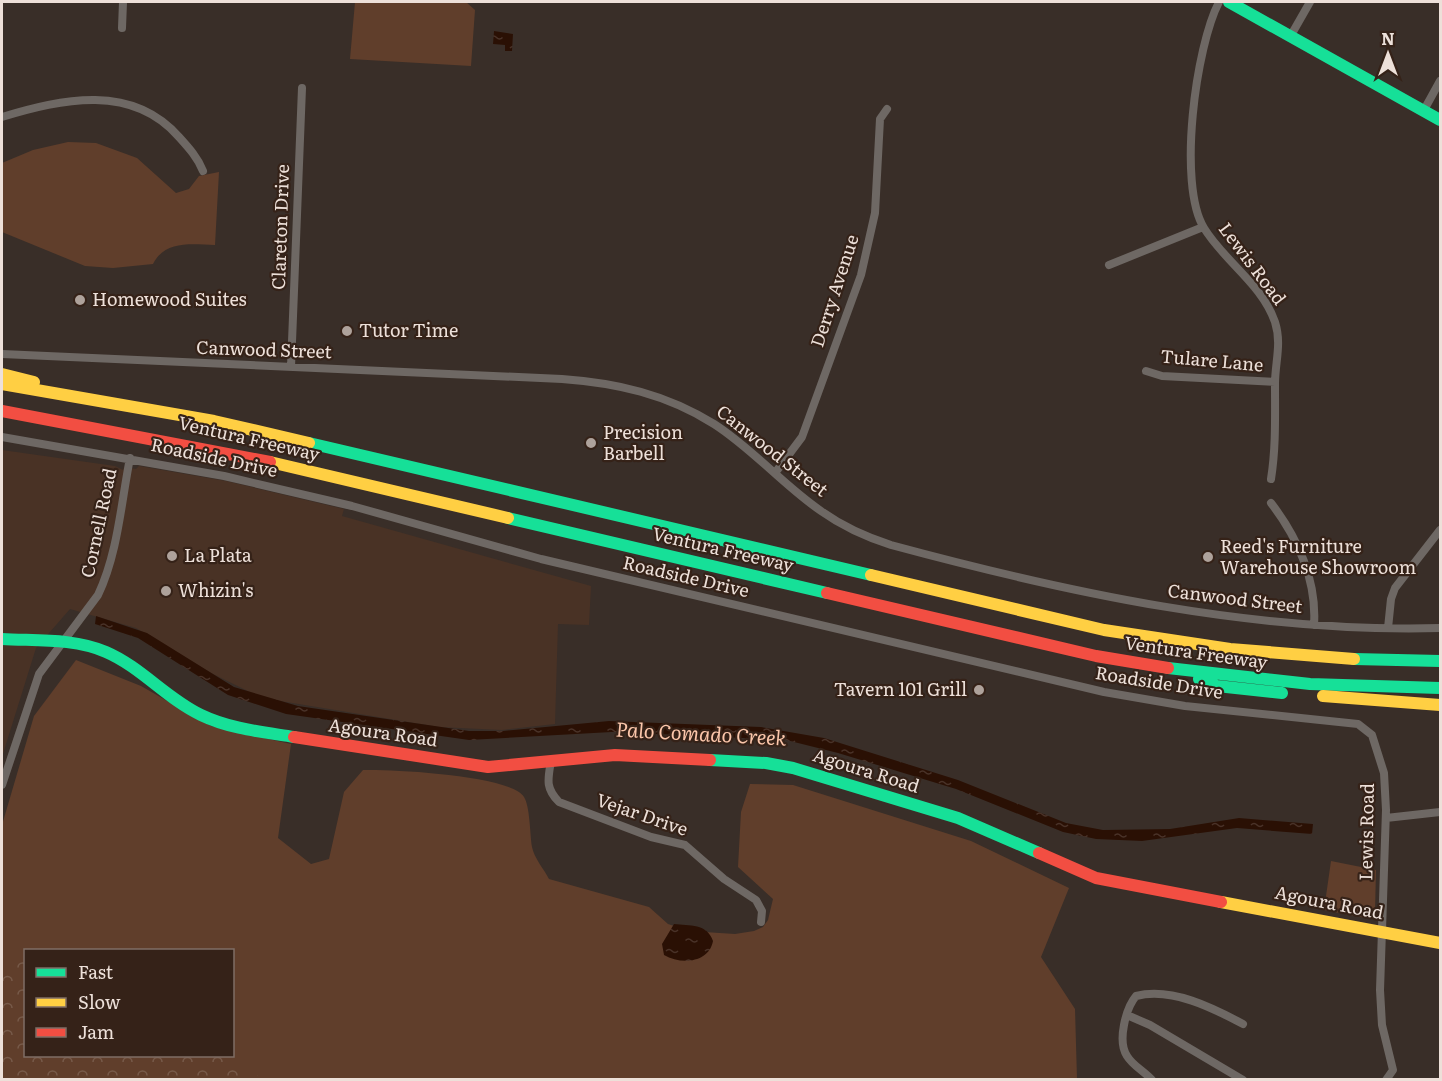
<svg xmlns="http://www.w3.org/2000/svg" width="1442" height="1081" viewBox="0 0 1442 1081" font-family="Literata,serif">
<defs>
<pattern id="park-crowns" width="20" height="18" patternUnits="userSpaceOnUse" patternTransform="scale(1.5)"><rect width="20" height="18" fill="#603e2b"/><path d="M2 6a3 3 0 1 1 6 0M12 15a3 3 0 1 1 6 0" fill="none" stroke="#775a49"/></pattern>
<pattern id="water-ripples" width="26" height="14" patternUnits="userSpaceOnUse" patternTransform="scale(1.5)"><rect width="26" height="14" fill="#2a1004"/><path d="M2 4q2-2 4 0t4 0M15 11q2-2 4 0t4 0" fill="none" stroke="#493228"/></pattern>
</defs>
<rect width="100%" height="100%" fill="#392e28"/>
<!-- built -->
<path fill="#493225" d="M2,450l113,16 8,4 1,-3 12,2 3,-3 87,15 118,28 -2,7 249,70 -2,39 -31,-1 -3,100 -53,6 -63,-3 -177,-29 -51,-25 -75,-45 -66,-19 -34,39 -34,109z"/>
<!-- grass -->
<path fill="#603e2b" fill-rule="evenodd" d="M355,2h111l9,8 -4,56 -121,-7z
M68,142l28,1 41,15 39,35 13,-4 10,-13 20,-4 -4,73c-24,-1 -50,-5 -62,19l-40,4 -28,-2 -83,-34v-69l31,-13z
M76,660l65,26 70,40 80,18 -13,94 33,26 18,-5 15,-67 19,-22c27,-1 148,5 161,27 6,9 6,38 8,50 2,11 12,22 17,32l100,28 19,17 21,7 46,3 19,-3 9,-4 5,-7 5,-21 -35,-32 3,-55 9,-28 43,1 178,56 98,47 -28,69 34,52 2,70h-1075v-254l32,-109zM26,950h206v106h-206z
M1331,861l45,9 -1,42 -4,7 -47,-9z"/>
<!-- park -->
<path fill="url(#park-crowns)" d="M25,959l1,97h194l44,23h-262v-106z"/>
<!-- water -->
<path fill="url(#water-ripples)" d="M494,31l19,3 -1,17h-7v-6l-12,-1z
M96,616l51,17 87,54 64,19 171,25h34l106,-10 152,6 63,11 134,42 108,43 37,7 67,-1 69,-11 74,6 -1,10 -75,-6 -95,13 -46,-2 -33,-7 -107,-43 -118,-36 -52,-13 -174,-8 -143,8 -183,-26 -58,-19 -90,-57 -43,-14z
M674,924c16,2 33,-1 39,17 -4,22 -32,24 -49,14l-2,-11z"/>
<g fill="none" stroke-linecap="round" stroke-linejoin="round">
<!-- street -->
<path stroke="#6e6864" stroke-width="8" d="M1219,2c-23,44 -42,182 -15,226 20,33 58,56 71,94 7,22 0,40 0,62 0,32 1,64 -4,95
M122,28l1,-26
M1290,37l20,-35
M1424,110l16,-29
M2,117c60,-18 130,-34 177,20 10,11 19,21 24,34
M1109,265l94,-38
M2,354l560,25c55,4 104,15 152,45 39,25 69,61 107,87 21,15 45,26 70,34 178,48 364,88 549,83
M291,367l11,-279
M1146,371l16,5 113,6
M2,437l222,39 128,30 189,53 563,133 81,14 173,18 14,11 12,38 2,37 -6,180 2,35 11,45 -7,10
M775,473l27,-36 59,-162 14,-62 5,-94 7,-10
M1271,503c27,35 46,78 43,122
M1388,628l3,-29 4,-11 45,-58
M551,761c-3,18 -6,27 8,41l92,35 34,8 39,34 32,21 6,11 -1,11
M2,785l37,-111 59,-79c20,-42 23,-92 32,-137
M1386,818l54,-6
M1127,1015l23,10 93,55
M1152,1080c-8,-9 -19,-14 -25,-24 -10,-15 -1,-48 9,-60 36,-9 77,12 107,28"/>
<!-- fast -->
<path stroke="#16e098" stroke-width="12" d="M1229,2l211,118
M309,443l562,132
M508,518l319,75
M2,639c34,2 72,-1 104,13 35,15 61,47 95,63 29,14 62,17 93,22
M1354,659l86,2
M1168,668l142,16 130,4
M1199,679l18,7 65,7
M710,760l56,3 27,5 165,50 81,35"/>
<!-- slow -->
<path stroke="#ffcf43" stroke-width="12" d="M2,374l32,8
M2,384l212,37 95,22
M270,462l238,56
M871,575l233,55 126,19 124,10
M1323,696l117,9
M1221,902l219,41"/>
<!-- jam -->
<path stroke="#f24e42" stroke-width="12" d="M2,411l268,51
M827,593l269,63 72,12
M294,737l194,30 127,-12 95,5
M1039,853l57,25 125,24"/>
</g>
<!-- markers -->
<g fill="#aea29b" stroke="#352218" stroke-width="2">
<circle cx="80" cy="300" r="6"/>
<circle cx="347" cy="331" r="6"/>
<circle cx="591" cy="443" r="6"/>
<circle cx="172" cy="556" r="6"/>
<circle cx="1208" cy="557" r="6"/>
<circle cx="166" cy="591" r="6"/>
<circle cx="979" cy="690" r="6"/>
</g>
<g text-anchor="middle" stroke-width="4.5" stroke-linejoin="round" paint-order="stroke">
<!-- street labels -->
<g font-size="18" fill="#ede0d9" stroke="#352218">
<text transform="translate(281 227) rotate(-88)" y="6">Clareton Drive</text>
<text transform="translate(1252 264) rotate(53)" y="6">Lewis Road</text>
<text transform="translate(835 291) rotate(-72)" y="6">Derry Avenue</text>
<text transform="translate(264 350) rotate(2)" y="6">Canwood Street</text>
<text transform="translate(1212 361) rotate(5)" y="6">Tulare Lane</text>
<text transform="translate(249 439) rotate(13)" y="6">Ventura Freeway</text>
<text transform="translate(772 451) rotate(38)" y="6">Canwood Street</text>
<text transform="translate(214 458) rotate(12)" y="6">Roadside Drive</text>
<text transform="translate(99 523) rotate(-78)" y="6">Cornell Road</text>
<text transform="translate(723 550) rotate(13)" y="6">Ventura Freeway</text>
<text transform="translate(686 577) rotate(13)" y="6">Roadside Drive</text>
<text transform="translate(1235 599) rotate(7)" y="6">Canwood Street</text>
<text transform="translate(1196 653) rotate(8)" y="6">Ventura Freeway</text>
<text transform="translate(1159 683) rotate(9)" y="6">Roadside Drive</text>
<text transform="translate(383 733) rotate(8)" y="6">Agoura Road</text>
<text transform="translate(866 771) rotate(17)" y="6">Agoura Road</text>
<text transform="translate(642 815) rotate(19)" y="6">Vejar Drive</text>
<text transform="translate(1367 832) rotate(-89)" y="6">Lewis Road</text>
<text transform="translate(1329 903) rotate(11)" y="6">Agoura Road</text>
</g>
<!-- poi labels -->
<g font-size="18" fill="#ede0d9" stroke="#352218" text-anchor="start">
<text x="92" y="306">Homewood Suites</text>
<text x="359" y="337">Tutor Time</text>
<text x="603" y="439">Precision<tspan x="603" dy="21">Barbell</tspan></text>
<text x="1220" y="553">Reed's Furniture<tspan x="1220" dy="21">Warehouse Showroom</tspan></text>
<text x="184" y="562">La Plata</text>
<text x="178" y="597">Whizin's</text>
<text x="967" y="696" text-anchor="end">Tavern 101 Grill</text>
</g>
<!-- water labels -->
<g font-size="20" font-style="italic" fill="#fbc6aa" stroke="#352218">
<text transform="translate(701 734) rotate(3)" y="7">Palo Comado Creek</text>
</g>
</g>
<!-- border -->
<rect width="1442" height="1081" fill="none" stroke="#ede0d9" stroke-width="6"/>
<!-- legend -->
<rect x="24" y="949" width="210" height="108" fill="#352218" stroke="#7f6e65" stroke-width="1.5"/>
<rect x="36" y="968" width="30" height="9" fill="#16e098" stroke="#7f6e65" stroke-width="1.5"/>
<text x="78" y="979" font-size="18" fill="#ede0d9">Fast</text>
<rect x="36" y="998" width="30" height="9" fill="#ffcf43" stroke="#7f6e65" stroke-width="1.5"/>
<text x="78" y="1009" font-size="18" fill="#ede0d9">Slow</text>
<rect x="36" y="1028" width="30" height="9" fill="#f24e42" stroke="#7f6e65" stroke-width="1.5"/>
<text x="78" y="1039" font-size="18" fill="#ede0d9">Jam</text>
<!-- north arrow -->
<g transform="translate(1388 54)" stroke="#352218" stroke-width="4.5" paint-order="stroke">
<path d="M0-4.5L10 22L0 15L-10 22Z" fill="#ede0d9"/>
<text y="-9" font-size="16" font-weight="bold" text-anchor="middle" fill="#ede0d9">N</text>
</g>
</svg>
